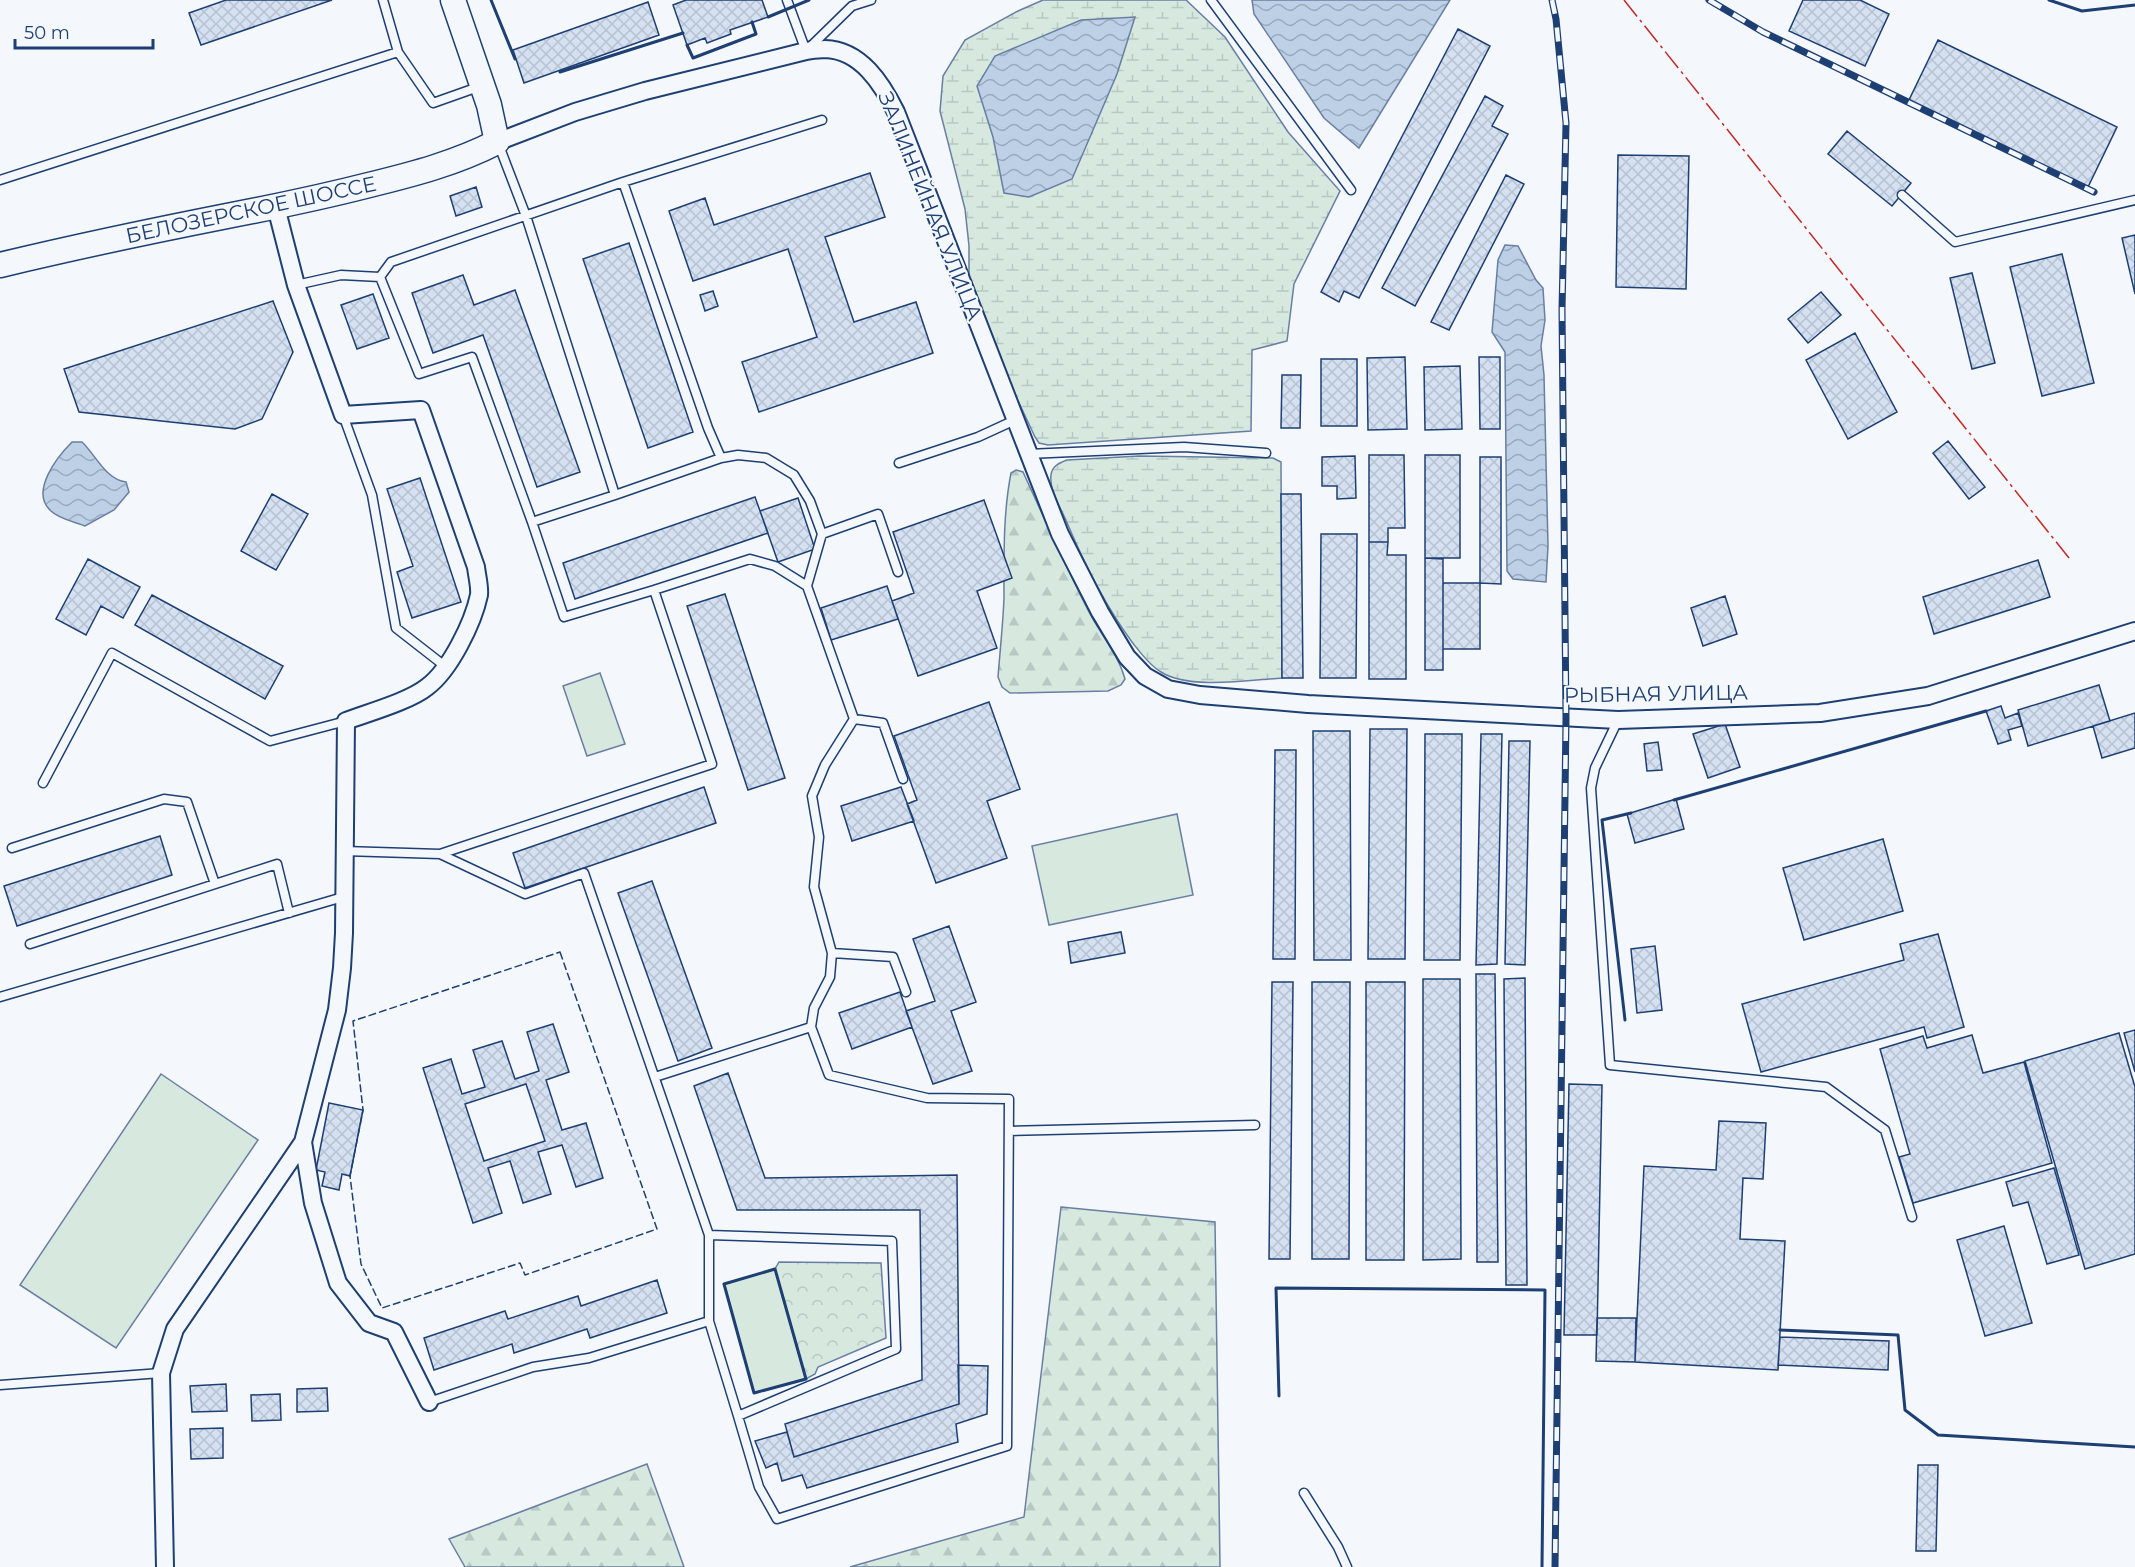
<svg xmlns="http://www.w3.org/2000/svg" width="2135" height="1567" viewBox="0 0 2135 1567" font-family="Montserrat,sans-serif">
<defs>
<pattern id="forest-firs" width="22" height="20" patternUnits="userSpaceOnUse" patternTransform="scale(1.5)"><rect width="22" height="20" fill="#d7e8df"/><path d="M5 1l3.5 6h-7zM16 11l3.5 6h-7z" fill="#b8c8c3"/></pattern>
<pattern id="wetland-marsh" width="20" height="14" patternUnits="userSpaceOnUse" patternTransform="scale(1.5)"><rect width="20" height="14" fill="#d7e8df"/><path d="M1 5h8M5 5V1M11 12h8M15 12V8" fill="none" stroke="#b8c8c3"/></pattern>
<pattern id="park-crowns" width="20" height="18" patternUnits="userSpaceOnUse" patternTransform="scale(1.5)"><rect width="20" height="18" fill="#d7e8df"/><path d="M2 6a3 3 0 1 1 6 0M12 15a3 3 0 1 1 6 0" fill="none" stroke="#b8c8c3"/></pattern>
<pattern id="water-waves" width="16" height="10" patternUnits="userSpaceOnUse" patternTransform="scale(1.5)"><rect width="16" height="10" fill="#bed0e5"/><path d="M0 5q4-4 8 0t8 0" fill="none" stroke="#9aaabe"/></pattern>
<pattern id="building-cross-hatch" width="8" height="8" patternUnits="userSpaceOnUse" patternTransform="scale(1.5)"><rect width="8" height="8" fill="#d5e0f0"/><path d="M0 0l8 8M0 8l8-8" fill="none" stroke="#b6c1d1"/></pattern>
</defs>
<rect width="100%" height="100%" fill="#f4f7fb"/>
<!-- green -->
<path fill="#d7e8df" stroke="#687fa3" stroke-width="1.5" d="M600,673l25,71 -38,12 -24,-70z
M1177,814l16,81 -144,30 -17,-79z
M161,1074l97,66 -142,208 -96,-63z
M775,1269l31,110 -52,14 -30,-109z"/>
<!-- forest -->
<path fill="url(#forest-firs)" stroke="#687fa3" stroke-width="1.5" d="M1016,470l7,2c22,48 43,95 67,142 12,22 28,40 35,65l-4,6 -13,6 -98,2 -8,-6 -4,-10c2,-26 5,-53 6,-79 0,-42 -1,-84 7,-125z
M1061,1207l154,15 5,345h-370l174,-50z
M647,1464l37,103h-219l-16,-28z"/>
<!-- wetland -->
<path fill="url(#wetland-marsh)" stroke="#687fa3" stroke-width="1.5" d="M1043,0h143l39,37 63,95 52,59 -46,93 -7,57 -35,9 -1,81 -203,14 -9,-2 -4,-6 -39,-83 -27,-74v-34l-4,-37 -25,-98 3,-35 22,-36 53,-29z
M1139,456l134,2 8,4 1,216c-32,2 -93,12 -121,-6 -12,-7 -21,-20 -29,-30 -28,-38 -49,-81 -67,-124 -6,-13 -16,-29 -14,-43 1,-9 8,-12 16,-15z"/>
<!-- park -->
<path fill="url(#park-crowns)" stroke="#687fa3" stroke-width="1.5" d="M779,1262l102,1 5,75 -68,29 -3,7 -9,5 -31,-110z"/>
<!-- water -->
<path fill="url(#water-waves)" stroke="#687fa3" stroke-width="1.5" d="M1252,0h198l-91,148 -35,-30 -70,-104z
M1135,17l-18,57 -45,105 -43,18 -25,-4 -11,-56 -16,-51 18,-30 86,-36z
M1505,245l13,1 18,34 7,8 2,32 -4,26 3,29 4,171 -2,36 -33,-3 -6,-8 -2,-219 -13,-20 6,-72z
M72,442h10c13,12 24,38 44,40l3,10 -15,18 -29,16c-10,-4 -26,-7 -34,-15 -22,-19 7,-55 21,-69z"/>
<!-- building -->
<path fill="url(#building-cross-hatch)" stroke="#1d3f73" stroke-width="1.5" fill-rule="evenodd" d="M226,0h106l-131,45 -12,-32z
M686,0h76l6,17 -38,13 1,4 -24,9 -2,-5 -18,7 -14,-40z
M1803,0h57l29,14 -24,52 -76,-35z
M648,2l11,33 -135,48 -11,-33z
M1458,29l32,17 -131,252 -15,-7 -5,11 -18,-10z
M1938,40l179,87 -29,60 -179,-87z
M1485,96l18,10 -11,20 16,8 -93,172 -33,-18z
M1847,131l64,52 -19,23 -64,-52z
M1618,155l71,1 -3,133 -70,-2z
M870,173l15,44 -60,20 29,85 62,-20 17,51 -174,59 -17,-50 75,-25 -29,-88 -95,32 -24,-70 36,-13 9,27z
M1506,175l18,9 -75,146 -18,-8z
M476,187l6,20 -26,9 -6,-20z
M2135,235v59l-13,-56z
M629,243l64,189 -45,16 -65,-189z
M2062,254l32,129 -52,13 -32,-129z
M1972,273l23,90 -23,6 -22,-91z
M463,275l11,30 41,-15 65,182 -43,15 -54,-152 -50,18 -21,-60z
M713,291l5,15 -13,5 -5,-16z
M1821,292l20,23 -33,28 -20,-24z
M373,294l16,44 -32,11 -16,-44z
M273,301l20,51 -31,67 -27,10 -156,-17 -15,-43z
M1855,333l42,79 -49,27 -42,-79z
M1405,357l2,72 -39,1 -1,-72z
M1479,357h21v72h-20z
M1321,359h36v67h-36z
M1460,366l2,63 -37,1 -1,-63z
M1282,375h19l-1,53h-19z
M1948,441l37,46 -16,12 -36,-46z
M1369,455h35l1,73h-17v14h-19z
M1425,455h35v103h-35z
M1355,456l1,42 -19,1v-13h-15v-29z
M1480,457h21v127l-21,-1z
M420,478l41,124 -49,16 -15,-46 16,-6 -26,-77z
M272,494l36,20 -32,56 -35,-19z
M1281,494h20l2,184h-21z
M755,497l13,36 -193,66 -12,-36z
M798,498l17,51 -37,13 -18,-51z
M984,500l28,78 -35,13 20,57 -79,28 -26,-75 22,-8 -21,-61z
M1321,534h36l-1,144h-36z
M1369,542h19l-1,13h19v124h-37z
M1425,558l18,1v111h-18z
M88,559l52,28 -17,31 -22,-12 -15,29 -30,-16z
M2038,560l12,37 -116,37 -11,-37z
M1443,583h37v66h-37z
M887,586l11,33 -67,21 -10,-32z
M725,594l60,184 -37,12 -61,-184z
M152,595l131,71 -18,33 -130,-74z
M1725,596l12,38 -34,12 -12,-38z
M2099,685l11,36 -82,25 -10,-36z
M989,702l31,87 -33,12 20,57 -71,25 -29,-79 10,-4 -23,-64z
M2001,706l4,12 13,-5 4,13 -14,4 3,10 -13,4 -12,-33z
M2135,713v35l-33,10 -9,-32z
M1725,724l15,43 -32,11 -15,-44z
M1370,729h37l-2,230h-37z
M1313,731h37l1,229h-37z
M1425,734h37l-2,226h-36z
M1481,734h21l-5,230 -21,1z
M1509,741h21l-5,224 -20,-1z
M1658,742l4,28 -15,1 -3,-27z
M1275,750h21l-1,209h-22z
M704,787l12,36 -191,65 -12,-35z
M901,787l13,34 -62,20 -11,-35z
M1676,799l8,30 -49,14 -8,-29z
M160,836l12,39 -155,51 -13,-40z
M1883,839l20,72 -99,29 -21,-72z
M652,881l60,167 -34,13 -60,-168z
M949,926l27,76 -25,9 21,60 -39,13 -27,-73 29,-10 -22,-62z
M1121,932l4,21 -54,10 -3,-21z
M1938,934l26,93 -37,11 -3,-11 -163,45 -19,-68 162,-44 -4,-16z
M1655,946l7,64 -25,3 -6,-64z
M1476,974h19l3,288h-21z
M1525,978l2,307h-21l-2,-306z
M1423,979h37l1,280 -38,1z
M1272,982h21l-3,277h-21z
M1312,982h38l-1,277h-37z
M1366,982h39l-1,278h-38z
M900,992l12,35 -60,22 -13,-36z
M553,1024l16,48 -23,8 16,50 24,-7 17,55 -27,9 -14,-42 -24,7 13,42 -28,9 -13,-42 -22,7 14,45 -29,10 -50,-155 28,-9 11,35 23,-7 -12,-37 29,-9 13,38 24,-8 -12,-39zM526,1084l19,57 -61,20 -19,-57z
M2135,1030v42l-11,-39z
M2119,1033l16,54v167l-50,15 -60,-208z
M1972,1035l11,38 41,-11 28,101 -139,40 -14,-46 11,-3 -30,-105 43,-13 4,12z
M728,1073l37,105 192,-3 2,229 -165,53 -9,-33 137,-44 -2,-170h-183l-43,-124z
M1569,1084l33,1 -5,250h-33z
M329,1103l34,7 -13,66 -8,-2 -3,16 -17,-4 3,-14 -9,-2z
M1719,1121l47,2 -3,56 -20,-1 -3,61 45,2 -7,129 -143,-8 9,-196 72,4z
M2054,1168l25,87 -32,9 -19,-62 -15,4 -7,-24z
M2004,1226l28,97 -47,13 -28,-96z
M657,1280l10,33 -77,25 -3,-9 -73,24 -2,-9 -78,26 -10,-32 81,-27 3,8 70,-23 3,10z
M1597,1318h39l-1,44 -39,-1z
M1780,1337l109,4 -1,29 -110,-5z
M958,1365l30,1 -1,48 -31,10 2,18 -151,46 -5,-13 -20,6 -5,-18 -11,5 -11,-27 32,-9 7,25 165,-53z
M226,1384l1,27 -35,1 -2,-26z
M327,1388l1,23 -31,1v-23z
M280,1394l1,26 -29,1 -1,-26z
M223,1428v30l-32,1 -1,-30z
M1918,1465h20l-2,86h-20z"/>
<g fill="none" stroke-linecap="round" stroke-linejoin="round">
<defs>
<path id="lane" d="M787,0l19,51 46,-45 19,-6
M1211,0l140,190
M398,52l35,51 48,-17
M498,143l28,73 89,279 106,-37 17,-3 28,3 28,17 16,26 12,33 -15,52 47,133 -29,46 -13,31 7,41 -5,50 18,66 -2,24 -16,31 -3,19 18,48 98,23 82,1 -2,347 -230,73 -18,-32 -21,-71
M0,180l398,-128 -15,-52
M623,182l85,246 13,30
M1902,195l53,47 180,-42
M380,277l39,97 53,-17 60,165 83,-27
M296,285l45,-10 39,2 11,-15 232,-80 199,-62
M343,415l29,80 24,133 50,39
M1028,454l156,-7 82,6
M899,463l79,-26 37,-17
M822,534l56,-20 20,58
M654,590l96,-31 25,7 32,20
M854,719l29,4 20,56
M1618,720l-23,48 -4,20 19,277 216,22 59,43 27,87
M43,783l69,-130 158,88 76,-20
M12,848l152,-49 23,3 28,82
M344,851l96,3 85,40 59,-21 125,362v86l-120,37 -56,9 -104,35
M440,854l272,-90 -58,-174 -90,27 -32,-95
M30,944l247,-80 12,49
M832,953l61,4 13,35
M0,997l343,-100
M655,1077l156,-50
M1009,1131l246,-6
M709,1321l29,95 158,-67 -4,-108 -183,-6
M0,1385l161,-12
M1304,1493l34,54 9,20"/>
<path id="street" d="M497,142l78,-30 70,-21 161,-40c7,-1 13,-2 19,-2 36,1 57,35 71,63l164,422 40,78 27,45 18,19 23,13 32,6 108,9 310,16 202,-7 108,-17 207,-65
M303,1142l10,61 25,80 31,40 25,9 35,70
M165,1567l-4,-194 14,-44 128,-187 34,-132 5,-42 2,-35 2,-212c21,-8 64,-20 81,-34 23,-17 46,-64 52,-92 1,-8 -2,-19 -3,-28l-55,-157 -78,5 -47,-130 -20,-78"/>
<path id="secondary" d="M0,265c75,-18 151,-34 227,-49 47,-9 95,-19 142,-31 45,-11 87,-22 128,-43l-8,-37 -36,-105"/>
</defs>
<!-- lane casing -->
<use href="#lane" stroke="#1d3f73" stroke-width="11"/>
<!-- street casing -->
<use href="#street" stroke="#1d3f73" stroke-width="20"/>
<!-- secondary casing -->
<use href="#secondary" stroke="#1d3f73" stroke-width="27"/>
<!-- lane -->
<use href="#lane" stroke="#f4f7fb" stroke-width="8"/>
<!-- street -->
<use href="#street" stroke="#f4f7fb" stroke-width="16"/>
<!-- secondary -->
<use href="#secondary" stroke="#f4f7fb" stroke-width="24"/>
<defs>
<path id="rail" d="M1552,0l4,19 10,104 -4,187 4,408 -11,849
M1709,0l54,32 331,160"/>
</defs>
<!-- rail casing -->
<use href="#rail" stroke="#1d3f73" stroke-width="7"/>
<!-- rail -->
<use href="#rail" stroke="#f4f7fb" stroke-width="4.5" stroke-dasharray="14" stroke-linecap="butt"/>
<!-- fence -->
<path stroke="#1d3f73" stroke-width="1.5" stroke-dasharray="8 3" stroke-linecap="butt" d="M560,952l97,277 -132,46 -5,-12 -138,45 -21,-44 -11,-88 13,-66 -10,-89z"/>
<!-- wall -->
<path stroke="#1d3f73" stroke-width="3" d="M491,0l24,59
M2049,0l33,11 53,-6
M768,17l41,-17
M687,45l6,13 63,-24 -4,-12
M560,72l123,-39
M1674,800l312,-89
M1625,1020l-23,-200 29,-7
M775,1269l31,110 -52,14 -30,-109z
M1780,1330l118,5 7,75 33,25 197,12
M1279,1396l-3,-108 269,2 -3,277"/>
<!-- power -->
<path stroke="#c62828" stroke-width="1.5" stroke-dasharray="21 4.5 3 4.5" stroke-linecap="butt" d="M1624,0l445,558"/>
</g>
<g text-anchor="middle" stroke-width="4.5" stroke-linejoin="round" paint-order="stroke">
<!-- street labels -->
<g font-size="21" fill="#1d3f73" stroke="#f4f7fb">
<text transform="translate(930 206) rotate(68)" y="7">ЗАЛИНЕЙНАЯ УЛИЦА</text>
<text transform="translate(251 210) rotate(-12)" y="7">БЕЛОЗЕРСКОЕ ШОССЕ</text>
<text transform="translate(1656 694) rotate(-1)" y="7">РЫБНАЯ УЛИЦА</text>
</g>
</g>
<!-- scale -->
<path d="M15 39v9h138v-9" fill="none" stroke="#1d3f73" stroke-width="3"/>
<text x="24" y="39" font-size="18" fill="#1d3f73" stroke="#f4f7fb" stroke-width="4.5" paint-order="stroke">50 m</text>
</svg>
